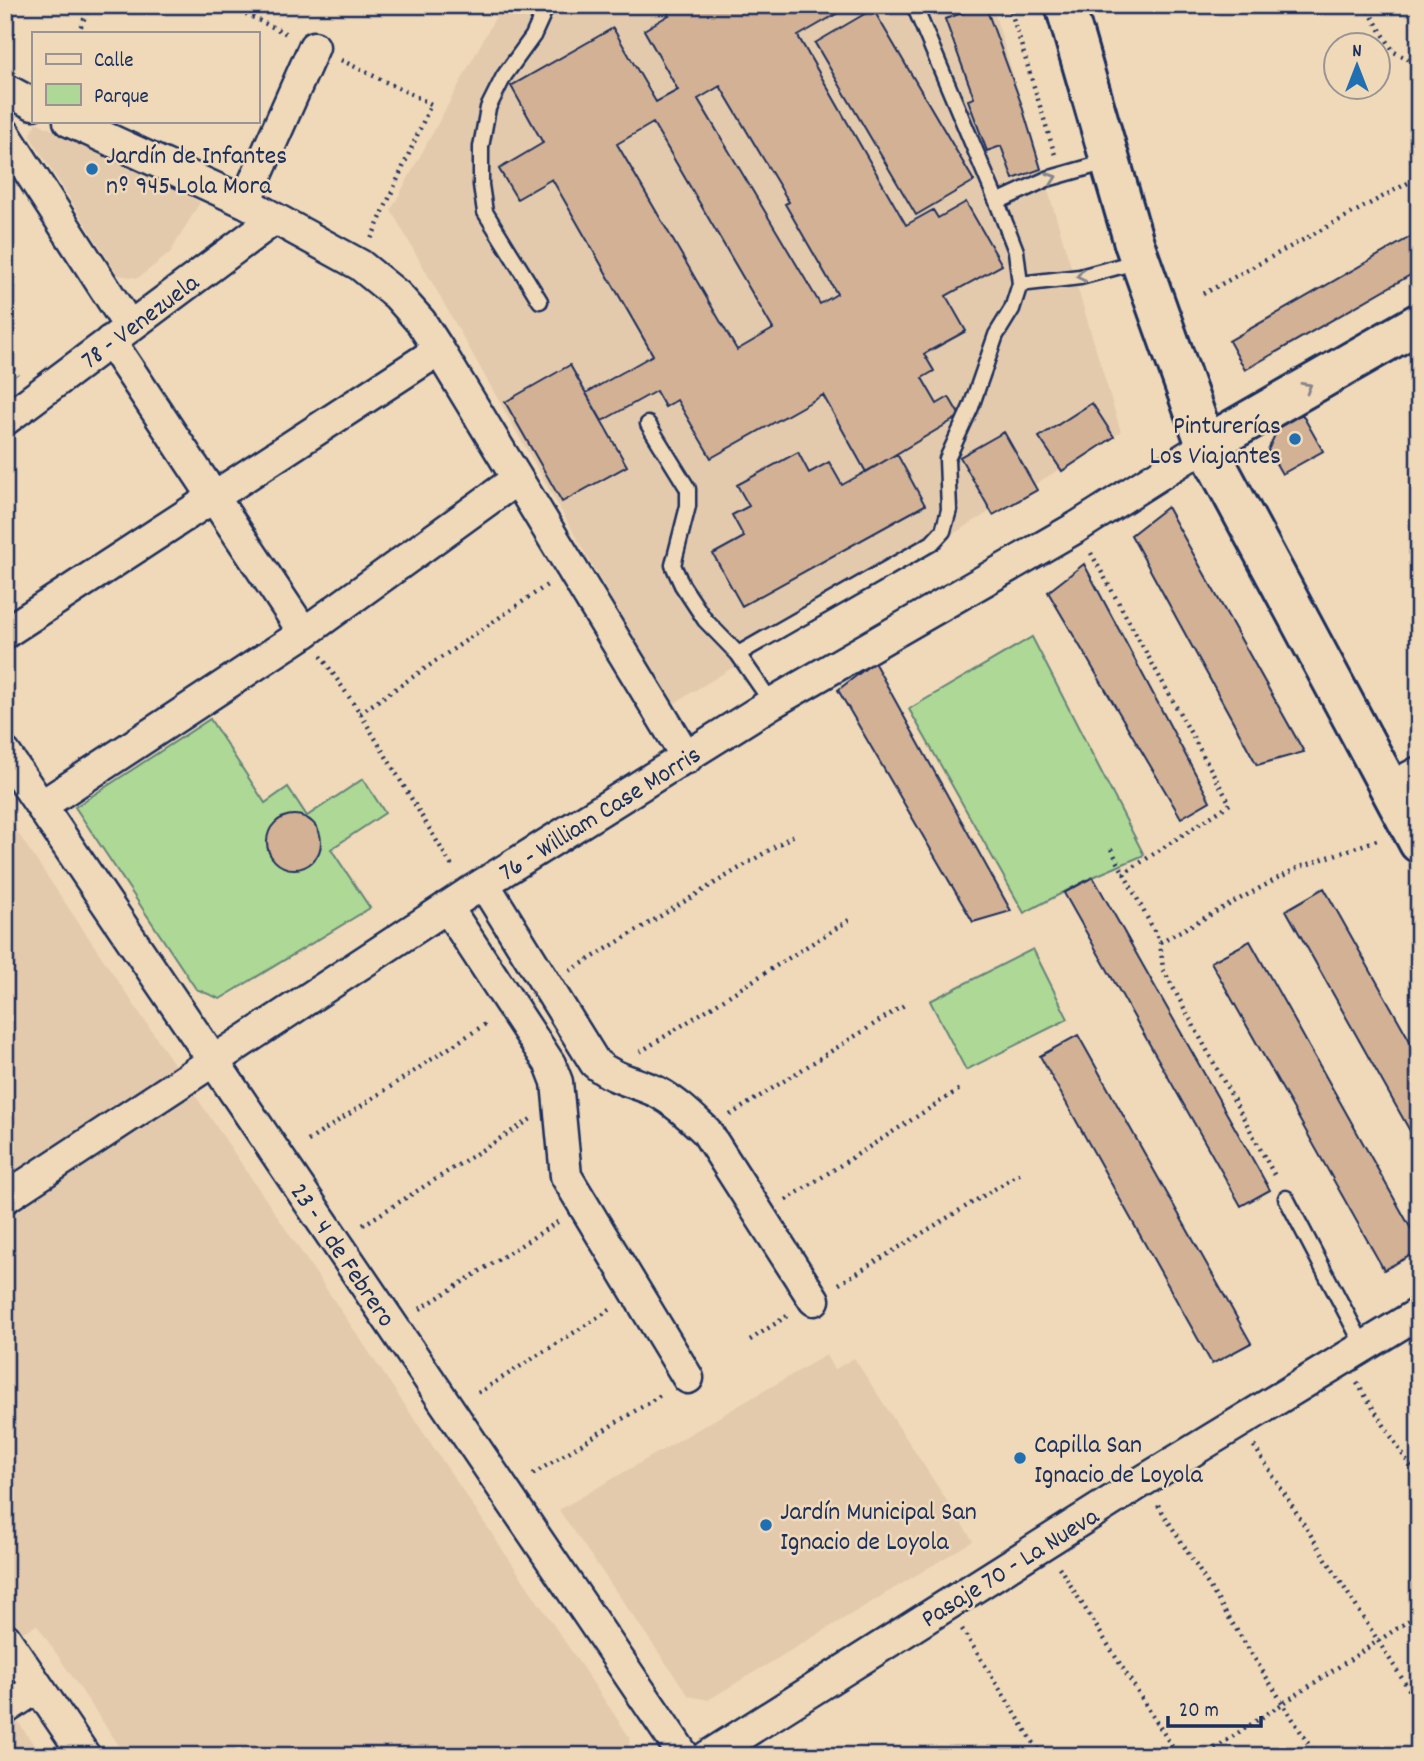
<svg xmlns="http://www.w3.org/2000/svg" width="1424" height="1761" viewBox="0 0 1424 1761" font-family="Dekko,sans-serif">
<rect width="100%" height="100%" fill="#efd9b8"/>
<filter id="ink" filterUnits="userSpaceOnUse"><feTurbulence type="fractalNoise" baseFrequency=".0143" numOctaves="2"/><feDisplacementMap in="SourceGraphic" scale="14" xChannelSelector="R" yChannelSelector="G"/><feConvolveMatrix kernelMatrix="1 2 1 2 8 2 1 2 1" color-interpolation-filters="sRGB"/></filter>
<g filter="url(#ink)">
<!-- built -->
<path fill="#e3caac" d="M502,5h490l129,427 -450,273 -280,-495z
M36,122l164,80 -30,51 -32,25 -20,-3 -88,-139z
M5,814l625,924 -3,18h-501l-89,-131 -32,16z
M826,1355l8,15 20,-12 119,183 -265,159 -19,-4 -130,-186z
M5,1702l36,54h-36z"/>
<!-- green -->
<path fill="#aed895" stroke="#64847a" stroke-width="2" d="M1032,637l112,218 -51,22 -69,36 -115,-204z
M210,719l55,84 23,-16 19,29 56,-37 22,34 -54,36 39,59 -150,91 -24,-10 -121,-182z
M1033,949l35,70 -102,51 -36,-69z"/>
<!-- building -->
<path fill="#d3b195" stroke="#1b2f5e" stroke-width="2" fill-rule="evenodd" d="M663,5h189l-54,31 108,189 27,-15 5,8 28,-16 36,63 -56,31 20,35 -42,23 10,17 -12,7 15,26 12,-7 11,19 -94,56 -43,-77 -112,63 -34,-58 -12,7 -9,-16 -54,30 -16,-28 67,-38 -101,-176 -35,20 -18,-30 44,-26 -32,-57 102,-58 43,74 22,-12 -34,-60 25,-15zM720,86l69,116 -4,2 52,90 -17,10 -122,-205zM653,123l120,206 -36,21 -120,-206z
M985,5l36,98 20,66 -28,10 -12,-33 -14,5 -19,-51 6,-2 -29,-79z
M873,9l101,172 -58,34 -101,-172z
M1419,232v38l-174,100 -16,-29z
M570,365l57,101 -65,36 -57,-100z
M1092,403l22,34 -52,34 -23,-34z
M1302,414l21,37 -41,23 -14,-24 10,-22z
M1004,432l33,58 -44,25 -33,-58z
M798,452l11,21 20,-11 13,23 55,-31 28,51 -183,101 -29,-52 31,-17 -12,-22 17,-9 -12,-21z
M1167,507l137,245 -47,13 -126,-230z
M1084,564l126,237 -29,17 -133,-226z
M874,662l137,249 -38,11 -135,-232z
M267 842a27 27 0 1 1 54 0a27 27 0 1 1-54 0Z
M1093,877l177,313 -29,16 -177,-313z
M1324,888l95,169v90l-133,-237z
M1250,941l169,302v8l-35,19 -173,-308z
M1078,1035l173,308 -39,21 -172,-308z"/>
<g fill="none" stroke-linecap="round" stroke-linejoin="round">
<defs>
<path id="lane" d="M997,202l50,-23 60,-17
M1020,284l60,-7 59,-16
M540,301l-55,-89 -4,-27v-38l7,-39 16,-32 29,-40 14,-31
M648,424l40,65v17l-15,59 9,20 23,35 33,34 34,49
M738,654l194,-111 11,-12 6,-21 -2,-51 24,-52 25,-72 16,-26 8,-25 -4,-33 -19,-49 -83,-197
M1286,1198l78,149"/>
<path id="street" d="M5,89l28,15
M69,121l176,81 115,63 37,30 24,27 18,28 248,408
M5,134l124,192
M245,202l69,-155
M110,341l194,292
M5,420l268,-200
M5,633l434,-283
M5,753l679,1003
M1389,788l30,-16
M41,806l263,-173 213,-154
M484,884l111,179c19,17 43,19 64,30 18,10 32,24 47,38l108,169
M447,907l103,157 7,18 9,94 122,202
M5,1198l462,-304 305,-191 305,-176 129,-82
M5,1638l80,118
M5,1709l33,-22
M708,1756l435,-275 276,-168"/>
<path id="secondary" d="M1065,5l69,238 72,202 213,398
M1206,445l213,-122"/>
</defs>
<!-- lane casing -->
<use href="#lane" stroke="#1b2f5e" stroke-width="19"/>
<!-- street casing -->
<use href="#street" stroke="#1b2f5e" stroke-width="35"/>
<!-- secondary casing -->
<use href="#secondary" stroke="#1b2f5e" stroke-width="44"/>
<!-- path -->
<path stroke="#1b2f5e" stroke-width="4.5" stroke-dasharray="2 5" stroke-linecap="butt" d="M227,5l62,30
M1009,5l46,150
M1365,5l29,47 25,13
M5,14l4,-9
M78,33l12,-28
M341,60l90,44 -60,135
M1203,294l216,-117
M5,357l12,18
M1091,553l139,251 -107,70
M321,656l39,57 93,155
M360,713l187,-128
M1111,849l49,93 3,27 113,209
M1160,942l137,-74 83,-29
M570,971l224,-136
M640,1052l209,-132
M730,1115l176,-111
M308,1141l179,-118
M786,1200l177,-113
M363,1225l168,-106
M839,1284l185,-113
M420,1309l139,-88
M750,1340l40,-26
M1357,1383l62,97
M478,1393l135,-85
M1254,1446l165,259
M533,1474l131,-81
M1158,1505l158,251
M1059,1567l119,189
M962,1629l80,127
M1203,1756l216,-142"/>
<!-- lane -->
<use href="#lane" stroke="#efd9b8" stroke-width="14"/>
<!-- street -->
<use href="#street" stroke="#efd9b8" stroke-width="30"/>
<!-- secondary -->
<use href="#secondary" stroke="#efd9b8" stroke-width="38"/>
</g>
<!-- one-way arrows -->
<defs><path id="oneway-chevron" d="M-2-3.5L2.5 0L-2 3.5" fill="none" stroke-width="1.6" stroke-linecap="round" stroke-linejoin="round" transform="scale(1.75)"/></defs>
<g stroke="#85848b">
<use href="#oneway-chevron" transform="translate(1052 178) rotate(-19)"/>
<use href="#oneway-chevron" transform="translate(1081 276) rotate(168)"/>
<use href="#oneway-chevron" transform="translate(1307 387) rotate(-30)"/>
</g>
</g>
<!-- markers -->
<g fill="#1f6fb2" stroke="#efd9b8" stroke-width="2.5">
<circle cx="92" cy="169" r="7"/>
<circle cx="1295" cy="439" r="7"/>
<circle cx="1020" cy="1458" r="7"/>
<circle cx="766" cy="1525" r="7"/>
</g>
<g text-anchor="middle" stroke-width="5" stroke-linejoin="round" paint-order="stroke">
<!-- poi labels -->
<g font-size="26" fill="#1b2f5e" stroke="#efd9b8" text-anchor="start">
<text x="106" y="163">Jardín de Infantes<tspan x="106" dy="30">nº 945 Lola Mora</tspan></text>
<text x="1281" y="433" text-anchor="end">Pinturerías<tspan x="1281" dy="30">Los Viajantes</tspan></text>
<text x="1034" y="1452">Capilla San<tspan x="1034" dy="30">Ignacio de Loyola</tspan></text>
<text x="780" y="1519">Jardín Municipal San<tspan x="780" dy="30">Ignacio de Loyola</tspan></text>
</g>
<!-- street labels -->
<g font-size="26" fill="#1b2f5e" stroke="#efd9b8">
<text transform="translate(139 320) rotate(-37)" y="9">78 - Venezuela</text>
<text transform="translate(599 812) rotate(-32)" y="9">76 - William Case Morris</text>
<text transform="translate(344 1254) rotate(56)" y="9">23 - 4 de Febrero</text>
<text transform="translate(1009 1566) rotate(-32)" y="9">Pasaje 70 - La Nueva</text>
</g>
</g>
<!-- margin -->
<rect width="1424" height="1761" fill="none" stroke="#efd9b8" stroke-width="28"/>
<rect x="14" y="14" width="1396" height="1733" fill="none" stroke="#1b2f5e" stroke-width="2.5" filter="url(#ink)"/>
<!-- legend -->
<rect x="32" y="32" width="228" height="91" fill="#efd9b8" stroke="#9a9594" stroke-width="2"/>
<rect x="46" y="54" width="35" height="10" fill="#efd9b8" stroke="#9a9594" stroke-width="2"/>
<text x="94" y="66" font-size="21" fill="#1b2f5e">Calle</text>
<rect x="46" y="84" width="35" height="21" fill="#aed895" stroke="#9a9594" stroke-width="2"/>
<text x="94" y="102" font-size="21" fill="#1b2f5e">Parque</text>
<!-- north arrow -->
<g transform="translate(1357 66)"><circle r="33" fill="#efd9b8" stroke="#9a9594" stroke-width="2"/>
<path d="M0-5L12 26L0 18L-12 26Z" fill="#1f6fb2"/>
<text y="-10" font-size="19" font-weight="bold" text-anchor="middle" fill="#1b2f5e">N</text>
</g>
<!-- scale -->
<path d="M1168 1716v10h93v-10" fill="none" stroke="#1b2f5e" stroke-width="3.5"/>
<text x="1179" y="1716" font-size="21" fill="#1b2f5e" stroke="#efd9b8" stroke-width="5" paint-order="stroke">20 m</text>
</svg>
